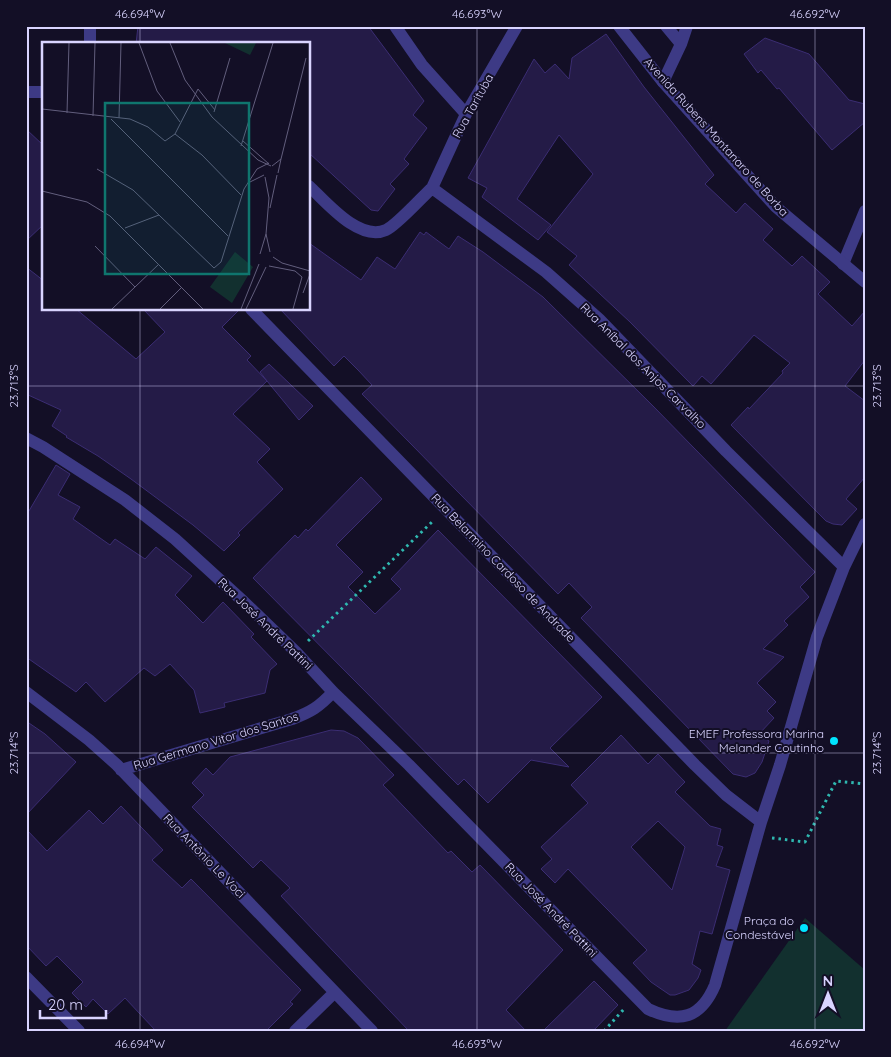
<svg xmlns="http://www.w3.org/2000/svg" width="891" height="1057" viewBox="0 0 891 1057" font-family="Quicksand,sans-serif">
<rect width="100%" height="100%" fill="#130f26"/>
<!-- green -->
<path fill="#12302f" d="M805,918l60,52v61h-140z"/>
<!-- building -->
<path fill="#241b47" stroke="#3b2d73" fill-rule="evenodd" d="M138,26h230l56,75 -11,14 14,13 -23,31 5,5 -19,20 5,5 -17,22 -7,-1 -62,-57v-109h-173z
M606,34l38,53 70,88 -9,9 31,29 9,-10 28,26 -10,11 29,26 10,-10 28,26 -12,12 34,32 13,-15v49l-20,26 20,15v76l-19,22 11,10 -15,16 -9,-1 -7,-3 -95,-96 17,-18 1,2 34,-36 -1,-2 8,-8 -36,-28 -43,49 -9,-8 -9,10 -63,-64 -61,-57 8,-9 -30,-24 46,-58 -34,-39 -42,64 34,26 -13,15 -56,-43 5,-9 -19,-10 66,-119 11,14 10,-9 14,15 3,-21z
M765,38l44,16 40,46 16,4v18l-33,28 -53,-62 -2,1 -16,-19 -3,3 -14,-19z
M26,129l18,17v78l-18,17z
M420,232l4,3 2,-3 23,17 9,-13 25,16 60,45 111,110 161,165 -15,15 9,10 -25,24 4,4 -25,24 21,8 -27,26 19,19 -9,9 7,7 -15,16 10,7 -7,21 -7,11 -9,4 -13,-3 -152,-156 11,-11 -23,-24 -11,11 -196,-200 10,-9 -14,-15 -14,-14 -10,10 -54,-57h29v-66l52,37 16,-23 18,12z
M26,267l18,14v28h32l60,50 29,-27 -22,-23h97l-18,18 29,29 -4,4 20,21 -7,-9 9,-8 44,42 -14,14 -32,-39 -34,33 37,35 -13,13 26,27 -45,44 2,2 -16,16 -31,-26 -62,-46 -33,-23 -32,-19 1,-1 -15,-10 9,-16 -35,-16z
M56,465l14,9 -12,21 22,12 -7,12 37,26 5,-6 30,20 11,-12 36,29 -17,19 28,28 20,-21 31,32 -3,3 26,27 -7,6 -5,23 -41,10 1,4 -25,6 -6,-23 -24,-26 -15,12 -11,-8 -39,34 -19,-20 -10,10 -50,-35v-141z
M361,477l21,22 -46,46 27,27 -15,15 27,27 26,-25 -10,-10 47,-49 164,167 -52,51 19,19 -38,-7 -43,43 -24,-24 -6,6 -205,-207 42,-43 3,3 8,-9 2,2z
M26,721l19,13 31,28 -50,53z
M331,730l13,1 14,7 36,37 -11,10 65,68 3,-2 21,21 8,-7 83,85 -57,60 20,21h-117l-128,-135 9,-8 -29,-28 -8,8 -61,-61 12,-12 -12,-12 14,-15 7,7 17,-18z
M621,735l27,29 10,-10 27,28 -10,10 35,34 11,3 -4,16 6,2 -7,19 14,4 -18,64 -12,-3 -8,33 9,6 -3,8 -9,12 -14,5h-5l-19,-13 -18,-19 14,-13 -79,-81 -13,14 -14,-14 11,-10 -11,-12 47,-44 -17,-18zM658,821l27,26 -13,43 -41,-43z
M121,806l42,44 -11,10 30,28 9,-9 110,111 -11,12 3,2 -27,27h-110l-31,-33 -17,16 -15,-15 -7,8 -14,-14 11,-11 -26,-26 -11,10 -20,-21v-116l21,22 42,-41 14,14z
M594,981l24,24 -25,26h-50z"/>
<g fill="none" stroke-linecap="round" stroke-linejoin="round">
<!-- path -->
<path stroke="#2fb8b0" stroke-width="3" stroke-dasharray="2.5 4" stroke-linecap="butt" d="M308,641l125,-120
M772,838l33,4 31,-61 29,3
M604,1031l20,-22"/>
<!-- minor -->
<path stroke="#3d3a85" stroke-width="12" d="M395,26l27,39 44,49
M666,26l15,18
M90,44v-18
M663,82l18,-38 6,-18
M26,92h18
M309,186c17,16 50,56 77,44 10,-4 36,-33 46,-42l114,84 53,47 127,132 118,116
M432,188l34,-74 51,-88
M843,264l22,-53
M251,309l444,456 31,30 35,27
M26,438l17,9 82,53 50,39 69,63 52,50 37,40 76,73 239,244c32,15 53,9 67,-24l46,-163 19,-57 37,-128 27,-70 21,-43
M26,692l63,48 28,25 255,266
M121,770l171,-51c19,-7 27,-12 41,-27
M26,977l53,54
M295,1031l39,-38"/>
<!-- tertiary -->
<path stroke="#3d3a85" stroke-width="12" d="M619,26l44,56 113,125 89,75"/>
</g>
<!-- ticks -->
<path fill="none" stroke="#d9d4ff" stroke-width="1" stroke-opacity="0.45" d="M140,26v18M477,26v1005M815,26v1005M140,309v722M26,386h839M26,753h839"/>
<!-- markers -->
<g fill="#00e5ff" stroke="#130f26" stroke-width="2">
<circle cx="834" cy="741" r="5"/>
<circle cx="804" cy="928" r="5"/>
</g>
<g text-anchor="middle" stroke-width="4" stroke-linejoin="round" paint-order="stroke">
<!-- street labels -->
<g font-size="12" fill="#d9d4ff" stroke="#130f26">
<text transform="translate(473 106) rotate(-61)" y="4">Rua Tarituba</text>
<text transform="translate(716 137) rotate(48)" y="4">Avenida Rubens Montanaro de Borba</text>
<text transform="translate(643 366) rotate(45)" y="4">Rua Aníbal dos Anjos Carvalho</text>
<text transform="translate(503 568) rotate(46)" y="4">Rua Belarmino Cardoso de Andrade</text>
<text transform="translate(265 624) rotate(44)" y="4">Rua José André Pattini</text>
<text transform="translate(216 741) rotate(-17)" y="4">Rua Germano Vitor dos Santos</text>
<text transform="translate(204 856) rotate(46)" y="4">Rua Antônio Le Voci</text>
<text transform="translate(551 910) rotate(46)" y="4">Rua José André Pattini</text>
</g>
<!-- poi labels -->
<g font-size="12" fill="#d9d4ff" stroke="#130f26" text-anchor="end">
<text x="824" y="738">EMEF Professora Marina<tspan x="824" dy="14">Melander Coutinho</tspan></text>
<text x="794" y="925">Praça do<tspan x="794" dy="14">Condestável</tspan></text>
</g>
</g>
<!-- overview -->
<g transform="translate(42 42)">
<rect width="268" height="268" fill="#130f26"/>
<path d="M183,1h31l-6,12zM193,210l18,15 -21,36 -22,-16z" fill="#12302f"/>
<path fill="none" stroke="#625e7d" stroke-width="1" d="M97,1l18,48 23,31M128,1l15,37 27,37 46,43 13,6M0,67l88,10 18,8 17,14 10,-7 27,21 39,40M172,70l16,-54M25,71l2,-70M51,74l2,-73M77,76l2,-75M69,77l117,117M133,92l23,-45 17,21M201,99l26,23M199,104l32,-103M239,117l25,-101M230,124l9,-7 -3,14M55,127l36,21 81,78 7,-6 23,-73 13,-20 12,-6M223,135l4,21 -3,36M208,140l14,-7M0,149l45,11 23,14 93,93M228,166l7,-33M83,186l34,-13M53,204l40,41M218,212l6,-20 4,18M231,215l9,6 28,8M227,224l26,5 7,6 -9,32M261,251l7,-19M70,267l47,-45M118,267l22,-22M199,267l18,-45M204,267l20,-42"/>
<path fill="#0f766e" fill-opacity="0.15" stroke="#0f766e" stroke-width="2.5" d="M63,61h144v171h-144z"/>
<rect width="268" height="268" fill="none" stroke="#d9d4ff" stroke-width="2.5"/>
</g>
<!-- border -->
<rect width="891" height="1057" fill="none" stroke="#130f26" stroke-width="55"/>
<!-- north arrow -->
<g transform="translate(828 994)" stroke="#130f26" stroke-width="4" paint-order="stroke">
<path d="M0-4L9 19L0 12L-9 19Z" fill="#d9d4ff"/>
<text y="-8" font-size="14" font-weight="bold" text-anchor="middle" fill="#d9d4ff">N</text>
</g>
<!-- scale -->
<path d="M40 1010v8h66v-8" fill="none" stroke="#d9d4ff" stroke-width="2.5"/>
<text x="48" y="1010" font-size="15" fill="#d9d4ff" stroke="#130f26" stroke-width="4" paint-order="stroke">20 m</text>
<rect x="28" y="28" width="836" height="1002" fill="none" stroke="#d9d4ff" stroke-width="2"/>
<g font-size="12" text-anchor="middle" fill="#d9d4ff">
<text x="140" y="18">46.694°W</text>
<text x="477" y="18">46.693°W</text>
<text x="815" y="18">46.692°W</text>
<text transform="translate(14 386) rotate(-90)" y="4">23.713°S</text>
<text transform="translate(877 386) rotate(-90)" y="4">23.713°S</text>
<text transform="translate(14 753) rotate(-90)" y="4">23.714°S</text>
<text transform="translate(877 753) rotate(-90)" y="4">23.714°S</text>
<text x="140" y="1048">46.694°W</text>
<text x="477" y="1048">46.693°W</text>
<text x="815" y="1048">46.692°W</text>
</g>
</svg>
